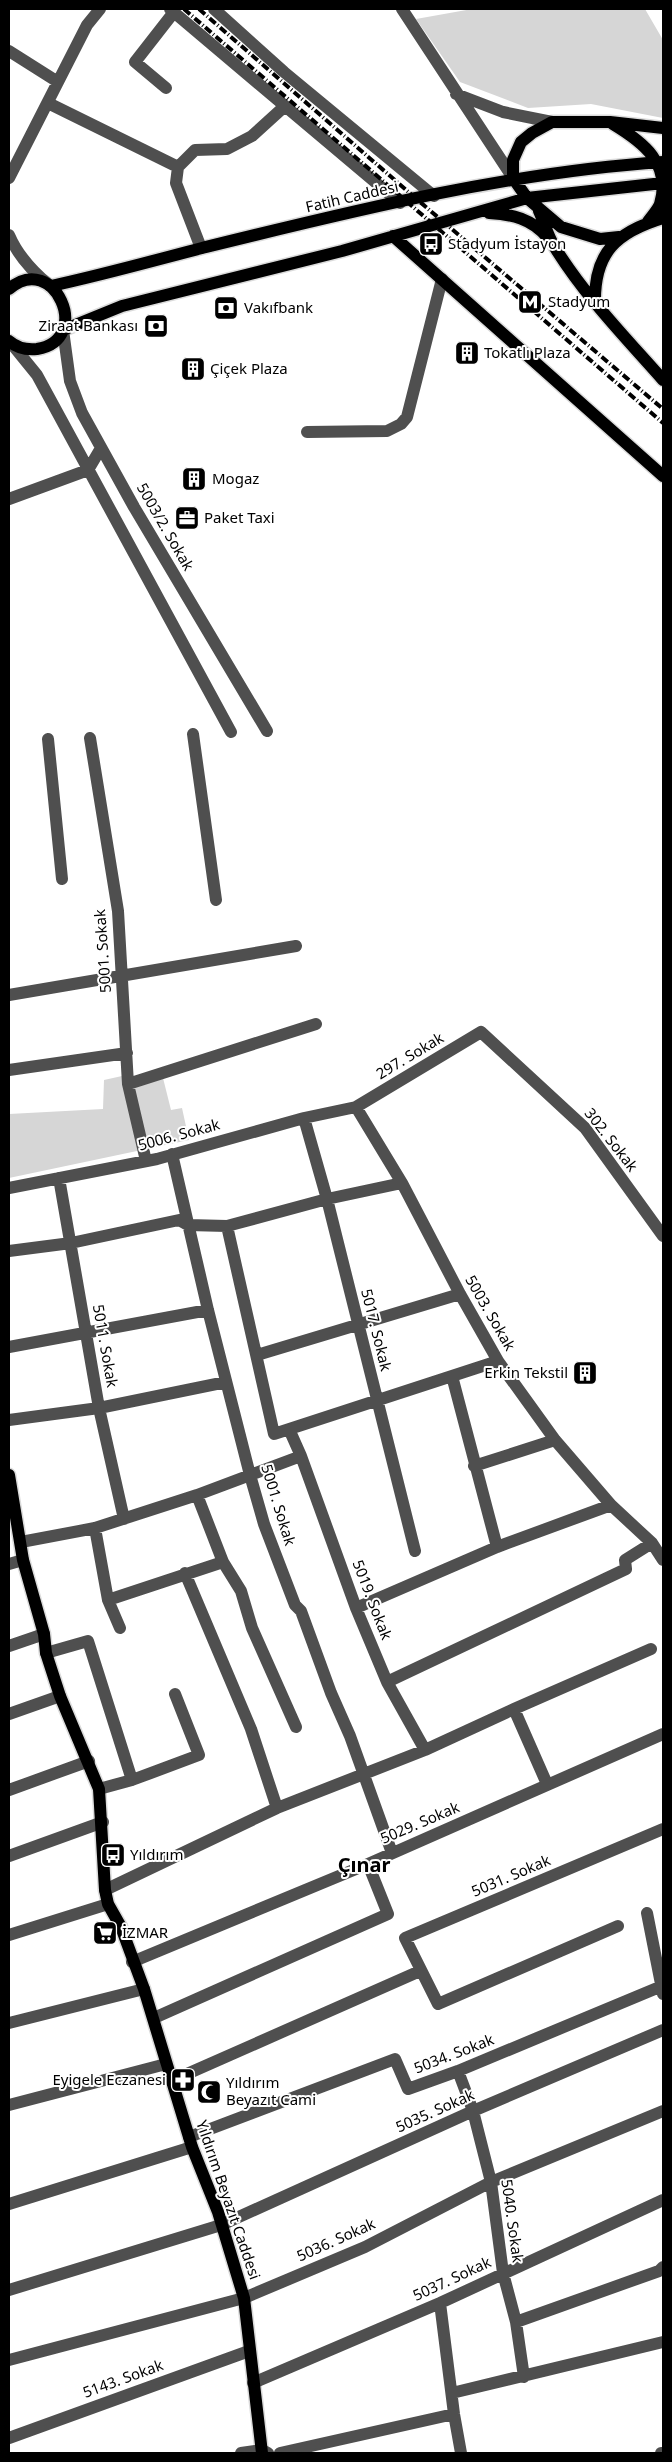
<svg xmlns="http://www.w3.org/2000/svg" width="672" height="2462" viewBox="0 0 672 2462" font-family="'Noto Sans',sans-serif">
<rect width="100%" height="100%" fill="#fff"/>
<!-- green -->
<path fill="#d6d6d6" d="M472,9h173l18,31v78l-72,-14 -63,4 -68,-26 -44,-63z
M122,1076l41,2 8,32 11,-2 7,32 -180,38v-64l94,-5 1,-29z"/>
<g fill="none" stroke-linecap="round" stroke-linejoin="round">
<defs>
<path id="major" d="M613,124c30,18 59,40 47,80 -2,6 -9,13 -13,19
M539,211c5,11 9,25 15,35 30,49 71,91 109,134
M489,213c23,1 43,6 58,24
M393,236l270,240
M619,237l-19,2 -39,-12 -34,-29 -14,-20v-18l8,-18 11,-9 20,-11h58l53,6
M51,286c51,-11 101,-25 151,-38 150,-37 307,-76 461,-86
M9,289c45,-39 85,51 28,60 -10,1 -20,-1 -28,-8
M595,303c-1,-51 22,-71 68,-85
M63,330l59,-24 220,-55 185,-53 136,-15
M9,1475l14,85 21,74 2,19 14,43 39,93 6,101 3,14 13,23 23,62 48,158 26,65 26,86 18,155"/>
</defs>
<!-- major casing -->
<use href="#major" stroke="#dbdbdb" stroke-width="15"/>
<!-- minor -->
<path stroke="#4f4f4f" stroke-width="12" d="M170,9l230,194
M214,9l70,63 150,124
M402,9l111,169
M9,51l49,31
M166,88l-31,-26 39,-50
M456,94l47,18 49,10
M48,103l130,64 -2,16 25,65
M178,167l17,-17 32,-1 25,-13 33,-30
M9,178l78,-153 13,-16
M9,235c9,21 23,36 40,50
M63,330l7,51 12,32 52,94 133,224
M11,343l26,32 194,357
M307,432l80,-1 14,-7 6,-7 35,-138
M9,499l79,-29 13,-22
M193,734l23,166
M90,738l28,173 10,173 18,77
M48,739l14,140
M9,995l287,-49
M9,1070l118,-17
M128,1084l188,-60
M356,1107l46,76 58,111 38,67 57,79 56,65 41,38 11,17
M304,1118l23,81 88,352
M172,1154l36,156 42,165 14,49 31,81 6,6 30,82 19,43 42,117
M59,1178l40,230 25,111
M9,1188l148,-29 147,-41 52,-11 125,-75 104,96 78,108
M227,1226l47,208 224,-73
M9,1251l62,-8 108,-23 9,5 39,1 100,-27 75,-16
M9,1347l199,-37
M257,1355l203,-61
M452,1376l45,171
M9,1420l90,-12 127,-26
M301,1456l55,152 31,74 38,68
M474,1466l81,-26
M197,1495l26,67 18,29 11,37 44,99
M95,1528l13,72 12,28
M21,1542l74,-14 102,-33 104,-39 -12,-27
M9,1564l14,-4
M185,1573l66,156 26,79
M108,1600l115,-38
M356,1608l141,-61 114,-42
M9,1646l35,-12
M46,1653l42,-12 44,139
M387,1682l239,-113 -1,-9 27,-17
M514,1709l33,75
M9,1714l51,-18
M99,1789l33,-9 67,-25 -24,-61
M9,1790l80,-29
M9,1856l94,-34
M105,1890l172,-82 148,-58 89,-41 137,-60
M647,1913l16,81
M618,1926l-180,78 -33,-66 258,-109
M9,1935l99,-31
M132,1962l236,-98 295,-130
M154,2018l234,-104 -20,-50
M9,2023l135,-34
M458,2071l15,40 18,71 12,91 13,49 8,55
M171,2081l249,-110
M9,2105l157,-41
M189,2137l206,-78 13,30 50,-18 204,-85
M9,2204l183,-57
M9,2290l212,-65 252,-114 190,-81
M440,2303l14,111 7,39
M516,2322l143,-51 4,-4
M9,2360l235,-62 121,-51 126,-65 172,-71
M253,2383l187,-80 223,-103
M452,2393l211,-51
M9,2438l240,-87
M241,2453l21,-3 6,3
M280,2453l174,-39
M661,2453h2"/>
<!-- major -->
<use href="#major" stroke="#000" stroke-width="12"/>
<!-- rail -->
<path stroke="#000" stroke-width="4" stroke-dasharray="8 2.5 1 2.5" stroke-linecap="butt" d="M184,9l479,414
M199,9l214,187 250,213"/>
</g>
<!-- icons -->
<defs>
<symbol id="bus-square" viewBox="-11 -11 22 22"><rect x="-9" y="-9" width="18" height="18" rx="4" fill="#000" stroke="#fff"/><path d="M-5-6H5V4H4V6H2V4H-2V6H-4V4H-5ZM-3.5-4V0h7V-4ZM-3.5 1.2v1.5H-2V1.2ZM2 1.2v1.5H3.5V1.2Z" fill="#fff"/></symbol>
<symbol id="metro-square" viewBox="-11 -11 22 22"><rect x="-9" y="-9" width="18" height="18" rx="4" fill="#000" stroke="#fff"/><path d="M-5.5 5V-5H-3L0 0L3-5H5.5V5H3V-.5L0 4L-3-.5V5Z" fill="#fff"/></symbol>
<symbol id="bank-square" viewBox="-11 -11 22 22"><rect x="-9" y="-9" width="18" height="18" rx="4" fill="#000" stroke="#fff"/><path d="M-6-4H6V4H-6ZM0-2.3a2.3 2.3 0 1 0 0 4.6a2.3 2.3 0 1 0 0-4.6Z" fill="#fff"/></symbol>
<symbol id="building-square" viewBox="-11 -11 22 22"><rect x="-9" y="-9" width="18" height="18" rx="4" fill="#000" stroke="#fff"/><path d="M-4-6H4V6H1V3H-1V6H-4ZM-2.5-4.3h1.7v1.8h-1.7ZM.8-4.3h1.7v1.8H.8ZM-2.5-1h1.7V.8h-1.7ZM.8-1h1.7V.8H.8Z" fill="#fff"/></symbol>
<symbol id="office-square" viewBox="-11 -11 22 22"><rect x="-9" y="-9" width="18" height="18" rx="4" fill="#000" stroke="#fff"/><path d="M-6-3h4V-5.5h4V-3h4V5H-6ZM-1-4.5V-3h2v-1.5ZM-6 0V1H6V0Z" fill="#fff"/></symbol>
<symbol id="supermarket-square" viewBox="-11 -11 22 22"><rect x="-9" y="-9" width="18" height="18" rx="4" fill="#000" stroke="#fff"/><path d="M-6-5.5h2.5l.6 2H6L4.5 2H-2.5L-4.4-4H-6ZM-1.5 3.2a1.3 1.3 0 1 0 .1 0ZM3 3.2a1.3 1.3 0 1 0 .1 0Z" fill="#fff"/></symbol>
<symbol id="pharmacy-square" viewBox="-11 -11 22 22"><rect x="-9" y="-9" width="18" height="18" rx="4" fill="#000" stroke="#fff"/><path d="M-2-6h4v4h4v4h-4v4h-4v-4h-4v-4h4Z" fill="#fff"/></symbol>
<symbol id="mosque-square" viewBox="-11 -11 22 22"><rect x="-9" y="-9" width="18" height="18" rx="4" fill="#000" stroke="#fff"/><path d="M3.5-4.9A6 6 0 1 0 3.5 4.9A5 5 0 1 1 3.5-4.9Z" fill="#fff"/></symbol>
</defs>
<g fill-rule="evenodd">
<use href="#bus-square" x="417" y="230" width="28" height="28"/>
<use href="#metro-square" x="516" y="288" width="28" height="28"/>
<use href="#bank-square" x="212" y="294" width="28" height="28"/>
<use href="#bank-square" x="142" y="312" width="28" height="28"/>
<use href="#building-square" x="453" y="339" width="28" height="28"/>
<use href="#building-square" x="179" y="355" width="28" height="28"/>
<use href="#building-square" x="180" y="465" width="28" height="28"/>
<use href="#office-square" x="173" y="504" width="28" height="28"/>
<use href="#building-square" x="571" y="1359" width="28" height="28"/>
<use href="#bus-square" x="99" y="1841" width="28" height="28"/>
<use href="#supermarket-square" x="91" y="1919" width="28" height="28"/>
<use href="#pharmacy-square" x="169" y="2066" width="28" height="28"/>
<use href="#mosque-square" x="195" y="2078" width="28" height="28"/>
</g>
<g text-anchor="middle" stroke-width="4" stroke-linejoin="round" paint-order="stroke">
<!-- street labels -->
<g font-size="15" fill="#000" stroke="#fff">
<text transform="translate(352 197) rotate(-13)" y="5">Fatih Caddesi</text>
<text transform="translate(165 527) rotate(60)" y="5">5003/2. Sokak</text>
<text transform="translate(103 951) rotate(-94)" y="5">5001. Sokak</text>
<text transform="translate(410 1056) rotate(-31)" y="5">297. Sokak</text>
<text transform="translate(179 1135) rotate(-15)" y="5">5006. Sokak</text>
<text transform="translate(611 1140) rotate(52)" y="5">302. Sokak</text>
<text transform="translate(490 1313) rotate(60)" y="5">5003. Sokak</text>
<text transform="translate(376 1330) rotate(76)" y="5">5017. Sokak</text>
<text transform="translate(105 1346) rotate(80)" y="5">5011. Sokak</text>
<text transform="translate(278 1505) rotate(73)" y="5">5001. Sokak</text>
<text transform="translate(372 1600) rotate(69)" y="5">5019. Sokak</text>
<text transform="translate(420 1823) rotate(-23)" y="5">5029. Sokak</text>
<text transform="translate(511 1876) rotate(-23)" y="5">5031. Sokak</text>
<text transform="translate(454 2054) rotate(-21)" y="5">5034. Sokak</text>
<text transform="translate(435 2111) rotate(-24)" y="5">5035. Sokak</text>
<text transform="translate(228 2200) rotate(71)" y="5">Yıldırım Beyazıt Caddesi</text>
<text transform="translate(512 2221) rotate(82)" y="5">5040. Sokak</text>
<text transform="translate(336 2240) rotate(-24)" y="5">5036. Sokak</text>
<text transform="translate(452 2279) rotate(-25)" y="5">5037. Sokak</text>
<text transform="translate(123 2379) rotate(-20)" y="5">5143. Sokak</text>
</g>
<!-- poi labels -->
<g font-size="15" fill="#000" stroke="#fff" text-anchor="start">
<text x="448" y="249">Stadyum İstayon</text>
<text x="548" y="307">Stadyum</text>
<text x="244" y="313">Vakıfbank</text>
<text x="138" y="331" text-anchor="end">Ziraat Bankası</text>
<text x="484" y="358">Tokatlı Plaza</text>
<text x="210" y="374">Çiçek Plaza</text>
<text x="212" y="484">Mogaz</text>
<text x="204" y="523">Paket Taxi</text>
<text x="568" y="1378" text-anchor="end">Erkin Tekstil</text>
<text x="130" y="1860">Yıldırım</text>
<text x="122" y="1938">İZMAR</text>
<text x="166" y="2085" text-anchor="end">Eyigele Eczanesi</text>
<text x="226" y="2088">Yıldırım<tspan x="226" dy="17">Beyazıt Cami</tspan></text>
</g>
<!-- district labels -->
<g font-size="20" font-weight="bold" fill="#000" stroke="#fff">
<text x="364" y="1872">Çınar</text>
</g>
</g>
<!-- border -->
<rect width="672" height="2462" fill="none" stroke="#000000" stroke-width="20"/>
</svg>
